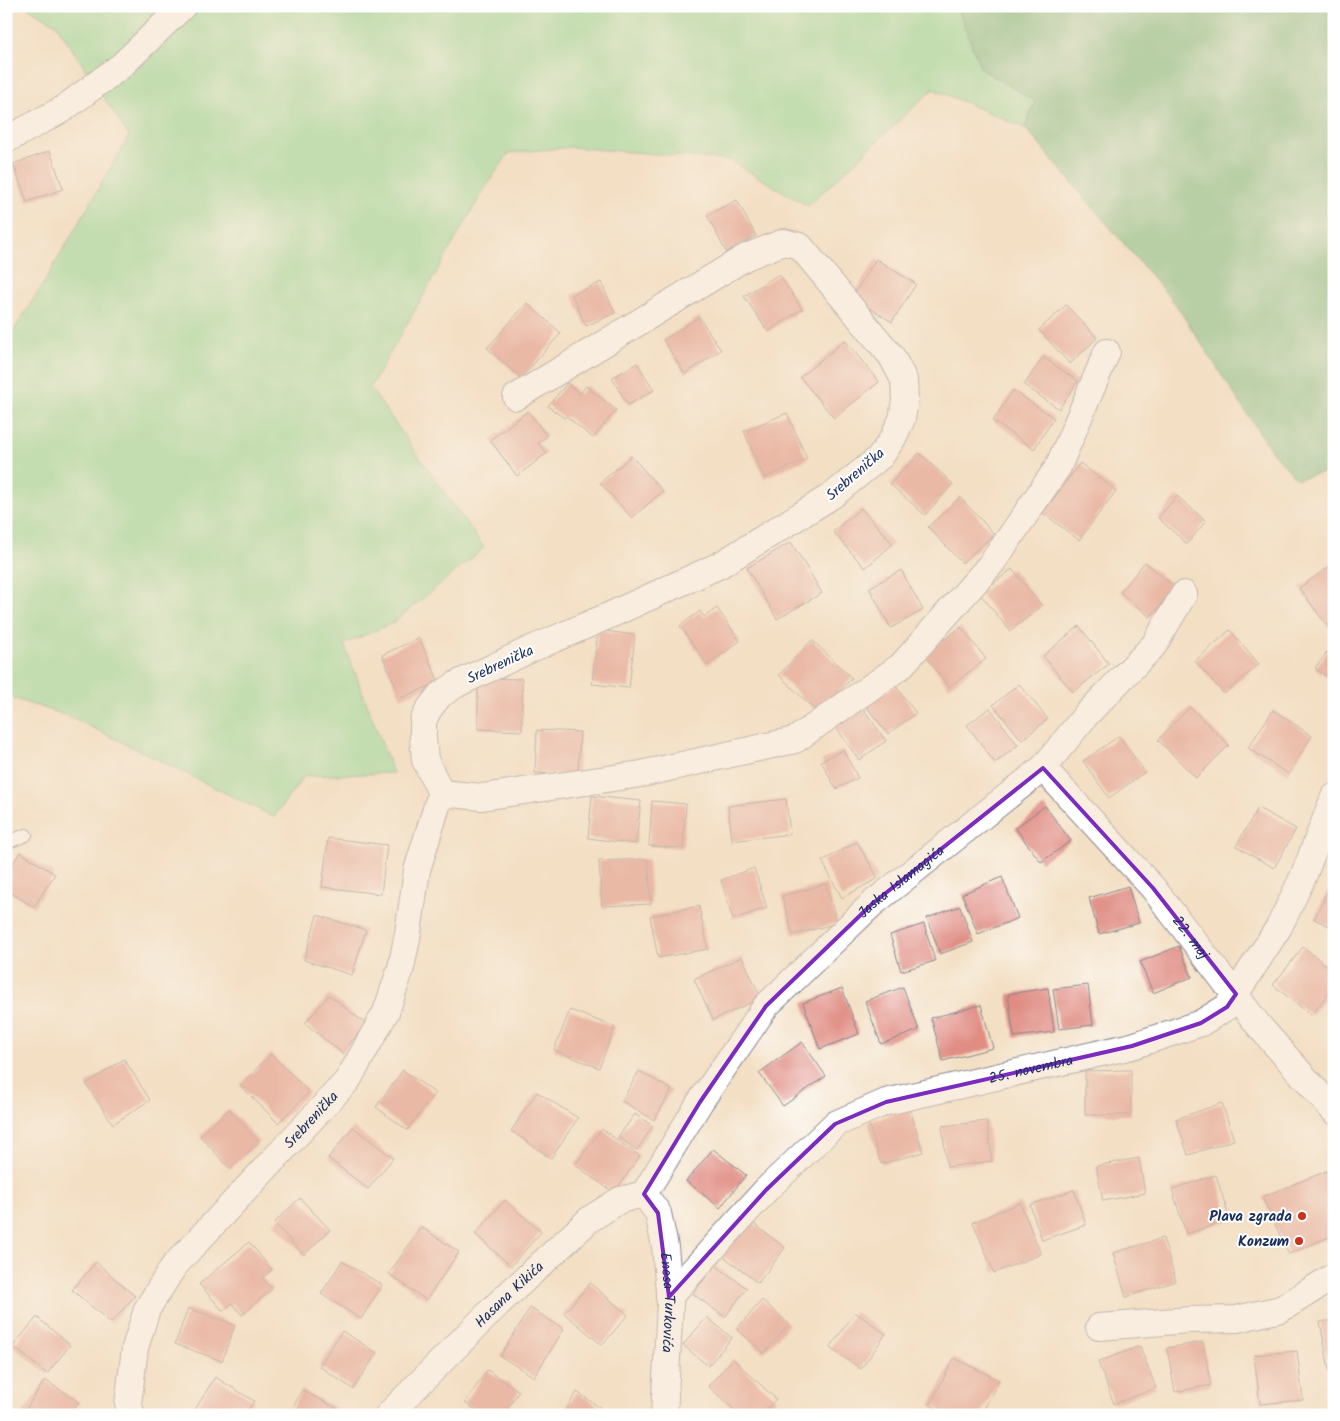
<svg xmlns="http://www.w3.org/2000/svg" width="1340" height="1421" viewBox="0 0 1340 1421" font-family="Kalam,sans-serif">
<rect width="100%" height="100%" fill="#fff"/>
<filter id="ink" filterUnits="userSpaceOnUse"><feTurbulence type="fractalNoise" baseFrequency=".02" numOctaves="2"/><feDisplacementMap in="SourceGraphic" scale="10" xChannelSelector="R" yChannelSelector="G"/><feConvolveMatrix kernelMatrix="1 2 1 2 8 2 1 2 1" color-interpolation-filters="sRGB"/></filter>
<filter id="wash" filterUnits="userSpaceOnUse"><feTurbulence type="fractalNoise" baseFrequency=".0096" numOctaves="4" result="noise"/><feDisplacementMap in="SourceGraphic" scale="20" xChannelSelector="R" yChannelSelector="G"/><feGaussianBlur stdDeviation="1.12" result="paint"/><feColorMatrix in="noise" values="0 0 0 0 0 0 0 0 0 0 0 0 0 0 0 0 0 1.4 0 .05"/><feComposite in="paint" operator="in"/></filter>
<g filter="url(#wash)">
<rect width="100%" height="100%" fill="#f3dfc3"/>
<!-- green -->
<path fill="#8ddb99" stroke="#54857c" d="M25,6h932l24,63 54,32 -10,27 -92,-39 -125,117 -79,-46 -158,-13 -62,6 -24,35 -115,200 114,160 -91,75 -49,21 49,129 -89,3 -30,41 -203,-100 -65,-21v-353l39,-62 84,-145 -73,-112z"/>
<!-- forest -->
<path fill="#72bb81" stroke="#467570" d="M957,6h377v464l-37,9 -25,-27 -96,-147 -151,-177 10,-27 -54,-32z"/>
<g id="blocks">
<!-- building -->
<path fill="#e08d83" d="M50,151l13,38 -36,13 -14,-38z
M737,200l19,36 -30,16 -19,-37z
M876,259l40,25 -24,38 -40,-25z
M779,274l23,35 -34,23 -24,-36z
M601,282l14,31 -29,13 -14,-31z
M527,303l34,30 -40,45 -34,-30z
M1066,305l31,33 -27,26 -31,-34z
M699,317l22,33 -36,24 -22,-34z
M845,340l34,42 -45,36 -34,-41z
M1043,357l35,24 -19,28 -35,-24z
M637,363l17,27 -26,15 -16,-27z
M567,383l13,11 6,-8 30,24 -23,28 -27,-22 -2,2 -16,-12z
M1013,390l41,28 -20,31 -41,-28z
M528,411l19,25 -9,7 9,10 -30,23 -27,-36z
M787,413l20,46 -43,19 -20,-47z
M919,453l34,31 -28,31 -35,-31z
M631,456l32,35 -31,27 -32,-35z
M1080,463l36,28 -37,49 -36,-27z
M1177,496l29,25 -19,23 -29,-26z
M960,497l34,37 -32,29 -34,-36z
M861,508l32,36 -28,24 -32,-36z
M791,542l31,51 -45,26 -30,-51z
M1145,562l30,25 -25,30 -30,-25z
M1334,563v68l-2,1 -33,-44z
M1012,569l30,37 -32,25 -30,-37z
M901,570l22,40 -32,18 -22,-40z
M717,608l23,33 -33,24 -27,-39 20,-15 4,6z
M1079,626l30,38 -36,28 -30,-36z
M961,627l25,32 -37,28 -25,-33z
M598,630l37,5 -6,53 -37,-4z
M1230,630l29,34 -35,30 -29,-33z
M419,638l20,44 -38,16 -19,-43z
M812,640l40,38 -34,35 -39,-38z
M1334,644v38l-19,-14z
M478,678l44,1v52l-44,-2z
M1019,684l29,35 -26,21 -29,-35z
M895,685l21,28 -28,21 -22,-28z
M862,707l24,34 -27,19 -24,-34z
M1190,707l39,38 -33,33 -38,-38z
M990,708l28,37 -23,18 -28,-38z
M1273,710l39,26 -24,38 -40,-26z
M537,730l43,2 -2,43 -43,-2z
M1119,736l26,36 -36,26 -26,-37z
M843,750l15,28 -22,11 -15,-28z
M592,796l49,5 -5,43 -48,-6z
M786,799l4,35 -58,7 -4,-35z
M652,801l34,3 -3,44 -34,-2z
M1045,806l26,35 -30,21 -26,-34z
M1258,808l38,21 -22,39 -38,-22z
M328,838l59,7 -6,49 -59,-7z
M857,842l21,36 -36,20 -20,-37z
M20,852l35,22 -21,33 -28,-17v-16z
M648,859l3,45 -49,2 -3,-45z
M754,868l13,40 -34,11 -12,-39z
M1002,877l16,41 -40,16 -16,-40z
M1334,878v50l-20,-9z
M826,884l11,39 -44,12 -11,-39z
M1128,886l11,37 -40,11 -10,-36z
M699,906l9,43 -50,9 -8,-42z
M960,906l13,36 -33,12 -13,-36z
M317,915l49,15 -14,45 -48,-15z
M924,924l11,37 -34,10 -11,-36z
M1179,946l13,31 -39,16 -13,-31z
M1303,947l31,24v16l-23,28 -38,-30z
M742,957l19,41 -48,22 -19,-41z
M1088,985l5,40 -34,4 -6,-40z
M903,987l16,43 -38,14 -16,-43z
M842,988l17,46 -39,15 -17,-46z
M1048,988l6,44 -40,5 -6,-43z
M329,995l37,29 -24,29 -37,-30z
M981,1005l12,43 -50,13 -12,-43z
M570,1010l45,17 -16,41 -45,-18z
M802,1042l24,34 -43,30 -24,-33z
M271,1054l38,38 -31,31 -38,-38z
M124,1059l26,41 -37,24 -27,-40z
M403,1070l32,23 -28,37 -31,-23z
M1131,1070v45h-46v-44z
M639,1071l33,19 -18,30 -32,-19z
M537,1092l41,26 -27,40 -40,-27z
M1222,1103l12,37 -46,15 -12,-36z
M229,1109l30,33 -29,27 -30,-33z
M910,1109l13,43 -42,12 -13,-42z
M635,1114l18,12 -16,24 -19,-13z
M987,1121l5,40 -45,6 -5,-41z
M353,1127l40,31 -25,31 -40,-31z
M602,1129l38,27 -26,37 -39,-28z
M713,1149l33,26 -26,33 -34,-27z
M1139,1158l6,35 -42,8 -7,-35z
M1334,1168v67l-45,19 -27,-57z
M1216,1175l14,45 -44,14 -14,-45z
M1074,1190l12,35 -44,15 -12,-35z
M300,1198l30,32 -26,25 -30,-32z
M505,1200l36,32 -30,34 -36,-32z
M1020,1203l21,51 -47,19 -21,-51z
M749,1220l36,28 -27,35 -36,-28z
M421,1227l38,25 -33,48 -37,-26z
M1163,1238l13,43 -50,16 -13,-44z
M249,1242l23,28 -10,8 10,11 -30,26 -10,-12 -9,8 -24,-27z
M342,1261l40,24 -21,34 -40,-25z
M96,1262l39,34 -24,27 -39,-33z
M715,1265l32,23 -22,29 -32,-23z
M590,1283l38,32 -26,30 -38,-32z
M762,1300l27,24 -25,29 -27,-24z
M188,1308l47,17 -13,36 -47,-17z
M530,1308l34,21 -30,48 -34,-21z
M855,1312l31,22 -25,35 -31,-21z
M37,1317l33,28 -23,29 -34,-28z
M707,1317l25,21 -24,28 -25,-21z
M1334,1320v53l-4,1 -10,-52z
M342,1331l35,22 -24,36 -34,-23z
M1203,1342l8,43 -36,7 -8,-44z
M1140,1346l16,42 -42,16 -16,-42z
M1297,1351l6,49 -43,4 -6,-49z
M954,1358l45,22 -18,35h-31l-20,-10z
M733,1359l43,40 -15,16h-21l-32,-29z
M487,1370l32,21 -15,24h-21l-18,-12z
M215,1377l39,24 -9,14h-43l-7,-5z
M45,1380l34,22 -8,13h-49z
M302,1390l40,21 -2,4h-51z
M577,1392l34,23h-49z"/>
</g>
</g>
<g filter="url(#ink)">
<use href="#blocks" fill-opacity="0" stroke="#878790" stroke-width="1"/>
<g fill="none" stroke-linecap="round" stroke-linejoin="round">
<defs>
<path id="service" d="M6,843l20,-8"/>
<g id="minor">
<path d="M6,140l57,-31 58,-43 62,-60"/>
<path d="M516,397l230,-140 38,-15 16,4 92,111 12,23 1,21 -3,18 -9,19 -12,18 -48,39 -113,70 -112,51 -79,34 -72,34 -17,11 -11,14 -6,12v17l2,22 16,33 41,4 159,-23 154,-34 106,-74 91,-103 66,-96 49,-115"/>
<path id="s1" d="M1043,768l110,120 106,138 75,85"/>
<path id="s2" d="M644,1194l56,-92 66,-96 106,-102 171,-136 43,-53 68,-70 30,-51"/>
<path id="s3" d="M644,1194l14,19 7,34 5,56 -6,112"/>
<path id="s4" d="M669,1297l97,-107 69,-66 51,-22 246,-56 69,-23 26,-16 52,-80 24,-50 31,-80"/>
<path d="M1099,1327l90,-7 48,-1 44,-10 53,-33"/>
<path id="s5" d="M132,1415l-4,-11 7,-56 12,-39 27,-43 174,-186 38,-68 15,-44 7,-35 9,-63 24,-77"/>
<path id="s6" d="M388,1415l111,-112 91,-84 30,-19 24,-6"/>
</g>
</defs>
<!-- service casing -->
<use href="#service" stroke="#878790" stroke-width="14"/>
<!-- minor casing -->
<use href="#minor" stroke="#878790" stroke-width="28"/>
<!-- service -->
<use href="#service" stroke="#fff" stroke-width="12"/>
<!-- minor -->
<use href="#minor" stroke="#fff" stroke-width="26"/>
</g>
</g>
<!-- marked area -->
<path d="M0 0H1340V1421H0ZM1043,768l110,120 83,106 -9,13 -26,16 -69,23 -246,56 -51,22 -69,66 -97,107 -11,-84 -14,-19 56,-92 66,-96 106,-102z" fill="#f3dfc3" fill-opacity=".55" fill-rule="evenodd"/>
<path fill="none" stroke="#7b2cbf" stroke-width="4" stroke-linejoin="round" d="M1043,768l110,120 83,106 -9,13 -26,16 -69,23 -246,56 -51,22 -69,66 -97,107 -11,-84 -14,-19 56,-92 66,-96 106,-102z"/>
<!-- markers -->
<g fill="#c8321e" stroke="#fff" stroke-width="2">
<circle cx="1302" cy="1216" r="5"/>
<circle cx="1299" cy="1241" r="5"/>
</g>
<g text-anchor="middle" stroke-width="4" stroke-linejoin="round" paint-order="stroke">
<!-- street labels -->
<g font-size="15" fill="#1b2f5e" stroke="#fff">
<text transform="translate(855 474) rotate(-41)" y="5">Srebrenička</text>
<text transform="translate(500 664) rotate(-25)" y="5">Srebrenička</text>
<text dy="5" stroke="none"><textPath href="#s2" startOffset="408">Jaska Islamagića</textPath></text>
<text dy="5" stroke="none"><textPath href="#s1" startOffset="225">22. maj</textPath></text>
<text dy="5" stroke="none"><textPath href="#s4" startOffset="444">25. novembra</textPath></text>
<text dy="5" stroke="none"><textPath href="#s5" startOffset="360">Srebrenička</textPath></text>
<text dy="5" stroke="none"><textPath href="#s6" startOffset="171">Hasana Kikića</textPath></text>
<text dy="5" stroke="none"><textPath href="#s3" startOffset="114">Enesa Turkovića</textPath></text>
</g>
<!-- poi labels -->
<g font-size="15" font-weight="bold" fill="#1b2f5e" stroke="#fff" text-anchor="end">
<text x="1292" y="1221">Plava zgrada</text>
<text x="1289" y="1246">Konzum</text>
</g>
</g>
<!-- margin -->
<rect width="1340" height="1421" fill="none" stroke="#fff" stroke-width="25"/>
</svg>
